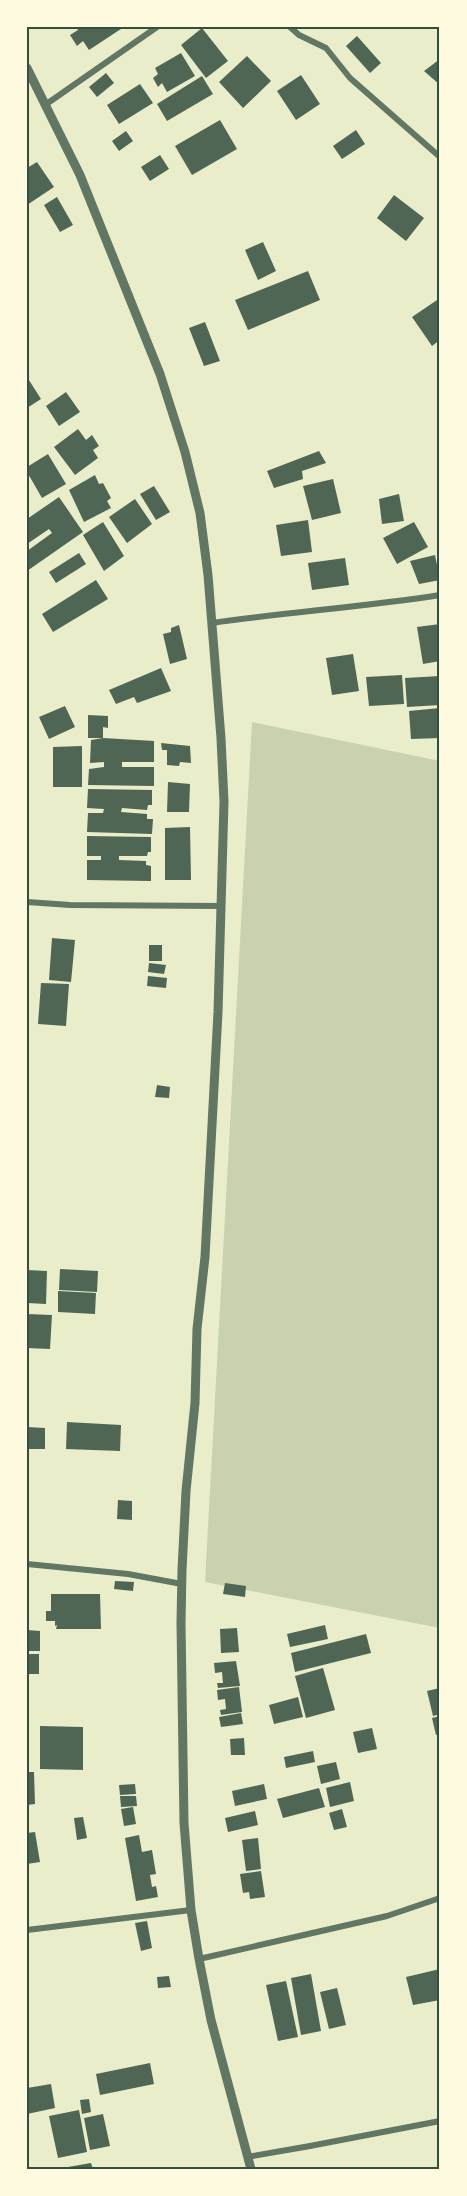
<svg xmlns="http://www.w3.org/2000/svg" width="467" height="2196" viewBox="0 0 467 2196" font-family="'Asap Condensed',sans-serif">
<rect width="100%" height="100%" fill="#e9edc9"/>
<!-- green -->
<path fill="#cad2ad" d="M252,722l188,39v867l-235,-46z"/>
<!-- building -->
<path fill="#4f6655" d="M76,27h48l-35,23 -6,-9 -6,5 -7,-11 8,-5z
M202,28l26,33 -22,17 -25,-33z
M357,36l24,27 -11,10 -24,-27z
M181,53l14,23 -28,16 -5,-9 -4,4 -5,-9 5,-4 -3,-6z
M247,56l24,25 -28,27 -24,-26z
M440,59v26l-16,-14z
M106,73l8,10 -17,14 -8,-10z
M301,75l19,29 -24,16 -19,-29z
M202,76l11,18 -46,27 -10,-17z
M140,84l13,19 -34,21 -12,-19z
M220,120l17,29 -45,26 -17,-29z
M356,130l9,14 -23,15 -9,-13z
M126,131l7,10 -14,10 -7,-10z
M160,155l9,14 -19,12 -9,-14z
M37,162l17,25 -27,18v-37z
M394,195l30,23 -18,23 -29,-23z
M57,197l16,28 -13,7 -16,-27z
M263,242l13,29 -18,9 -13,-30z
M308,271l12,29 -72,30 -13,-30z
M440,298v42l-8,6 -20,-29z
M205,322l15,39 -16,5 -15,-38z
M27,377l14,22 -14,9z
M66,392l14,20 -21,14 -13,-20z
M78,429l8,11 6,-5 7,11 -6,4 5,8 -23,17 -21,-28z
M319,451l7,12 -24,8 1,8 -29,9 -7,-17z
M48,454l18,30 -24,14 -15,-26v-5z
M95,475l4,9 4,-1 8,15 -4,3 4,7 -27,14 -15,-32z
M333,479l8,34 -29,7 -9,-34z
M154,486l16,26 -14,8 -16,-26z
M399,494l5,27 -22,3 -3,-25z
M59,497l24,35 -56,39v-20l25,-18 -3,-4 -22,15v-25z
M135,499l17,25 -25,19 -18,-26z
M308,520l4,32 -31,4 -5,-31z
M103,522l21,34 -20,15 -21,-36z
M414,522l14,25 -31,17 -14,-26z
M79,553l7,11 -30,19 -7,-11z
M435,555l5,25 -21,4 -9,-23z
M345,558l4,27 -37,5 -4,-27z
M96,580l12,19 -55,33 -11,-18z
M440,624v37l-17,3 -6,-37z
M179,625l8,34 -17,5 -7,-30 8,-2v-4z
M353,654l6,37 -27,4 -6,-37z
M161,668l10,23 -34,12 -3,-6 -18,7 -7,-14z
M402,675l2,29 -35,2 -3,-29z
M440,676v29l-33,2 -2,-29z
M65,706l10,21 -26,12 -10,-22z
M440,708v30l-29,1 -2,-28z
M88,715l20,1v12l-5,-1v11h-15z
M103,738l51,3v21h-32v5h32v19l-66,-1 1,-16 15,-2v-5l-14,1 1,-23z
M161,743l29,3 1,17 -11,-1 -1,4 -12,-1v-15h-5z
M82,746v41h-29v-40z
M168,782l22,2 -1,28h-22z
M88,789l64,1v15h-4l-1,5 -25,-2 -1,4 26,2v5h6l-1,15 -65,-2 1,-19h15l1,-4 -17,-1z
M190,827l1,53h-26v-52z
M87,836l64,1v15h-3l-1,4h-28v4l27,1v4l5,1v15l-64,-1v-20h14v-4h-14z
M52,938l23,2 -4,42 -22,-2z
M149,945h13v16h-13z
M149,963l17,2 -2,9 -16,-2z
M148,976l19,2 -1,10 -19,-2z
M41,983l28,1 -3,42 -28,-2z
M157,1085l13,2 -1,11 -14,-1z
M60,1269l38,2 -1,21 -38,-2z
M27,1270l20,1 -1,33 -19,-1z
M58,1291l38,2 -1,21 -37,-2z
M27,1314l25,1 -2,34 -23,-1z
M67,1422l54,3 -1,26 -54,-2z
M27,1427l18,1v21h-18z
M118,1500l14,1v19l-15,-1z
M115,1581l19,1 -1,9 -19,-2z
M225,1583l21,3 -1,11 -22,-3z
M51,1594h49l1,35h-45l1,-4 -2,1v-5h-9v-10h5z
M325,1625l3,14 -38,8 -3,-13z
M237,1628l2,24 -18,1 -1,-24z
M27,1630l13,1v20h-13z
M366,1634l5,19 -76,19 -4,-19z
M27,1654h12v20h-12z
M236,1661l4,25 -22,2 -1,-5h6l-1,-11 -7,1 -1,-10z
M323,1668l12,42 -29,8 -11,-42z
M239,1687l3,25 -21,3 -1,-5 6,-1 -1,-10 -7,1 -1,-10z
M440,1688v26l-7,2 -6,-25z
M298,1697l5,20 -29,7 -5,-19z
M241,1713l2,11 -22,3 -2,-10z
M440,1716v18l-4,1 -4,-17z
M40,1726l43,1v43l-43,-1z
M372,1728l5,21 -19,4 -5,-21z
M244,1738l1,17h-14l-1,-16z
M313,1751l2,11 -29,6 -2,-11z
M336,1762l4,17 -19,5 -4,-18z
M27,1772h7l1,32 -8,1z
M350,1782l4,19 -24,6 -4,-19z
M135,1784l1,10 -16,1 -1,-10z
M264,1784l3,15 -32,7 -3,-15z
M319,1788l6,19 -42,11 -6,-19z
M120,1796h16l1,10 -16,1z
M133,1807l3,17 -12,2 -3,-17z
M342,1809l5,18 -13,3 -5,-17z
M255,1811l3,14 -30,7 -3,-14z
M83,1817l4,21 -10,2 -3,-22z
M35,1832l5,30 -13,2v-31z
M139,1835l3,17 10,-2 4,24 -6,1 2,12 4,-1 2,11 -22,4 -11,-63z
M258,1838l3,31 -15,2 -4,-31z
M261,1871l4,26 -15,2 -1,-7 -6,1 -3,-19z
M147,1921l5,27 -11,3 -6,-28z
M440,1969v31l-27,5 -7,-28z
M311,1974l10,57 -20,4 -10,-57z
M169,1976l2,11 -13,1 -1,-11z
M286,1981l12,56 -20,4 -12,-56z
M337,1988l9,37 -17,4 -9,-37z
M150,2063l4,21 -54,11 -4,-21z
M51,2084l4,24 -28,6v-26z
M89,2099l2,13 -9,2 -2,-14z
M79,2110l8,42 -29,6 -9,-42z
M103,2114l7,32 -20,4 -6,-32z
M91,2163l2,6h-31v-1z"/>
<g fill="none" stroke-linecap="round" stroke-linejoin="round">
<!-- minor -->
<path stroke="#617663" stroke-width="6" d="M290,27l9,8 27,13 24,30 90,79
M45,105l112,-78
M212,623c76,-11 152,-16 228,-28
M27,902l43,3 152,1
M27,1564l101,10 54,10
M27,1930l164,-20
M199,1959l188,-43 53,-18
M247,2157l63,-11 130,-25"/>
<!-- tertiary -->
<path stroke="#617663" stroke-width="9" d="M27,68l53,107 80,199 25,78 15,61 8,62 13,163 3,64 -6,210 -13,245 -8,72 -2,74 -9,88 -4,79 -1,53 3,200 7,87 8,49 12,61 40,149"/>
</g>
<!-- border -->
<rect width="467" height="2196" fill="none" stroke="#fefae0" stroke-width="57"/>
<rect x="28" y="28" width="410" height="2140" fill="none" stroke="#344e41" stroke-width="2"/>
</svg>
